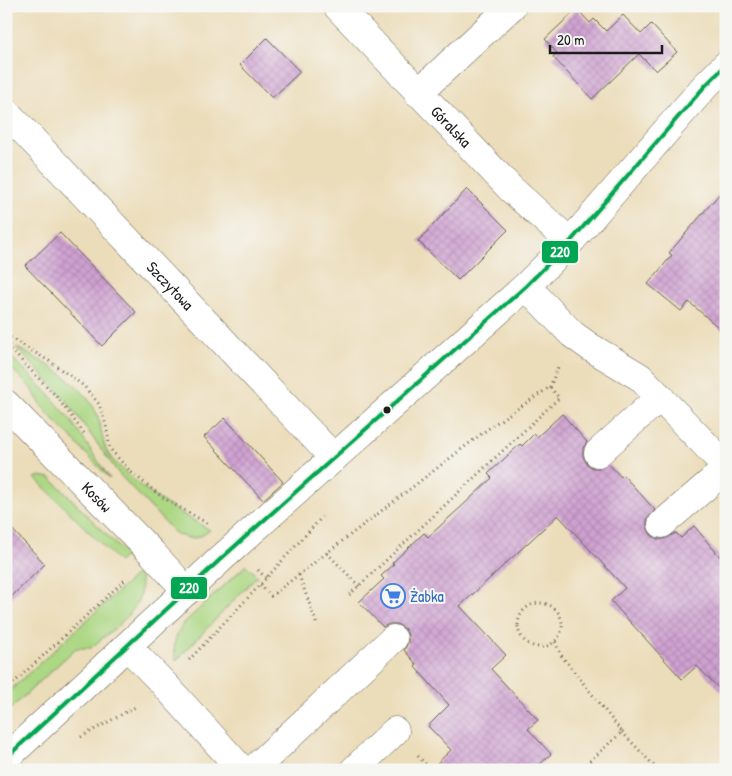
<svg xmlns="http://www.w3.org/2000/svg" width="732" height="776" viewBox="0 0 732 776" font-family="'Patrick Hand',sans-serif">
<defs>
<pattern id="building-cross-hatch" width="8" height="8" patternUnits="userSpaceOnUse" patternTransform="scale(1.25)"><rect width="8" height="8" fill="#cfa1d1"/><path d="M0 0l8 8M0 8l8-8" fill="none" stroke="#b18ab3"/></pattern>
</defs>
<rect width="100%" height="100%" fill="#f6f6f2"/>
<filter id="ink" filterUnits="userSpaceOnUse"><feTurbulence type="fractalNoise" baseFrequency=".02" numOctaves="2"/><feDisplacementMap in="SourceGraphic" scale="10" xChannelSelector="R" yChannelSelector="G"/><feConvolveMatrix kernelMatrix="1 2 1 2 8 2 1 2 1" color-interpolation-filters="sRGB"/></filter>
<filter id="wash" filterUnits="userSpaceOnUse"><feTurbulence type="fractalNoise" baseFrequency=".0096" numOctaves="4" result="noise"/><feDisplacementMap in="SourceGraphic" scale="20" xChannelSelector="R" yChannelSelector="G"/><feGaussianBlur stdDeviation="1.12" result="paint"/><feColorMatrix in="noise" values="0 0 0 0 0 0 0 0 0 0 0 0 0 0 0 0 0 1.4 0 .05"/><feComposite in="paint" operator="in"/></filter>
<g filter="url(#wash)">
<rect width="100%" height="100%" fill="#ecddba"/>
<!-- grass -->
<path fill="#acd783" stroke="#647a50" d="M16,347c30,17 66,34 81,67 5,13 4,29 12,41 3,5 8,9 13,14 25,26 57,43 88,61 -12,10 -23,11 -36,2l-55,-58 -53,-74z
M6,352l41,40 23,27 40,60 -66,-70 -14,-22 -24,-24z
M40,476l10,2 3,2 73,75 -7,7 -84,-84z
M246,565l11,11 -81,85c-4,-15 -1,-26 8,-38z
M138,573c14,33 -26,56 -47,75h-15l-70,65v-19z"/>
<g id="blocks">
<!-- building -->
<path fill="url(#building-cross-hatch)" d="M577,9l13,14 4,-4 12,12 17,-16 18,19 10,-10 26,28 -21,19 -17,-17 -47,45 -39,-42 4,-4 -12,-14z
M267,38l33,34 -28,26 -32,-33z
M726,186v148l-37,-32 -8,9 -33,-27 24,-29 -3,-2z
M467,189l41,41 -50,50 -40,-39z
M60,233l76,79 -34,34 -77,-80z
M562,414l25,28 -4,6v8l4,8 6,4h8l8,-4 12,13 2,-2 32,35 -8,9v8l4,8 6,4h7l12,-6 5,5 13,-12 32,38v132l-29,-30 -15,13 -71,-78 14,-13 -67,-73 -98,91 46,49 -15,14 47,51 -10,9 23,25 -17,16h-104l21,-20 -23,-24 21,-21 -34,-38 2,-2 -13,-15 4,-7v-8l-3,-6 -8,-5h-8l-6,3 -24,-25 25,-23 -3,-3 13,-12 -2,-1 32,-30 4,4 32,-29 32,-30 -4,-4 32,-30 2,2 12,-12 3,3z
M225,418l58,64 -20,18 -59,-63z
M6,523l39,41 -39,38z"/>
</g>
</g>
<g filter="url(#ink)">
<use href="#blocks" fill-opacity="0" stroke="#656053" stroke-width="1"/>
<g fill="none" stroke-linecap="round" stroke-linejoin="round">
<defs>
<g id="minor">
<path id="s1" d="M337,6l174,183 59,53"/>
<path d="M418,93l94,-87"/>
<path id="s2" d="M6,112l328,346"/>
<path d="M526,286l46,48 18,13 50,30 86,89"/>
<path id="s3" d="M6,404l146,149 35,38"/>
<path d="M598,453l62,-56"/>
<path d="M662,524l64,-55"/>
<path d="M127,646l37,38 78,86"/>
<path d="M6,758l218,-202 302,-270 44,-44 135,-156 21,-21"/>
<path d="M253,770l140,-131"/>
<path d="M354,770l41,-39"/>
</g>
</defs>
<!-- minor casing -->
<use href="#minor" stroke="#656053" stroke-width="29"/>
<!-- path -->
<path stroke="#656053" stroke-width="3" stroke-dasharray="1 4" stroke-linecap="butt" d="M6,335l43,26 35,25 15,18 7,21 4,24 21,23 31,25 48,28
M6,341l8,12 41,42 29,38
M550,387l9,-23
M327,553l32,33
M258,570l8,8
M299,575l18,50
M260,585l11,11 222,-171 57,-38 9,11 -212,199
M518 625a22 22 0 1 1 44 0a22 22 0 1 1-44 0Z
M555,642l6,13 61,77 -42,38
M189,660l71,-75 62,-68
M6,690l121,-112
M622,732l36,38
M81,737l56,-31
M418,756l13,14"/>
<!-- minor -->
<use href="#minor" stroke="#fff" stroke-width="28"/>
<defs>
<path id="bus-1" d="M6,758l218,-202 302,-270 44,-44 135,-156 21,-21"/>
</defs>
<!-- bus-1 casing -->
<use href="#bus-1" stroke="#f6f6f2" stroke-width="8"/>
<!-- bus-1 -->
<use href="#bus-1" stroke="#00a651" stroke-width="4"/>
</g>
</g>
<!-- icons -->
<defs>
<symbol id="supermarket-ring" viewBox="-11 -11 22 22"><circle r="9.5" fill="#f6f6f2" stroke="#3f7fe0" stroke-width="1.5"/><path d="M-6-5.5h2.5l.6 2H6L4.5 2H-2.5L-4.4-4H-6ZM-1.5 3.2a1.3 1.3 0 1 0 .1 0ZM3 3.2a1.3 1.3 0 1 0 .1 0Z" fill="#3f7fe0"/></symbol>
</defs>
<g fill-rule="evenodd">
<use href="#supermarket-ring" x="379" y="582" width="28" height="28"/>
</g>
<!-- markers -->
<circle fill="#1c1c1c" stroke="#f6f6f2" stroke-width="2" cx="387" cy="410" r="4.5"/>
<g text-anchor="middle" stroke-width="4" stroke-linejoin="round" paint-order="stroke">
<!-- street labels -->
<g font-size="16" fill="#1c1c1c" stroke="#f6f6f2">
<text dy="6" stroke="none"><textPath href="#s1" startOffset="166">Góralska</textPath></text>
<text dy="6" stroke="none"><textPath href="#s2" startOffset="239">Szczytowa</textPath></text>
<text dy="6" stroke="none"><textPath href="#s3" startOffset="130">Kosów</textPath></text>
</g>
<!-- shop labels -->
<g font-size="16" fill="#366cbe" stroke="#f6f6f2" text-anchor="start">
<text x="410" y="602">Żabka</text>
</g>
</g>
<g stroke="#f6f6f2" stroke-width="2">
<rect x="541" y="240" width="38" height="24" rx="5" fill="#00a651"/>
<rect x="170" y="576" width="38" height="24" rx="5" fill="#00a651"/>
</g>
<g font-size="14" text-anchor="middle" font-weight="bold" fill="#fff">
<text x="560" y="257">220</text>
<text x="189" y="593">220</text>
</g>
<!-- margin -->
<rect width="732" height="776" fill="none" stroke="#f6f6f2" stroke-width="25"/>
<!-- scale -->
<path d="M550 45v8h112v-8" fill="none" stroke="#1c1c1c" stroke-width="2.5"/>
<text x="557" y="45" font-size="15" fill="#1c1c1c" stroke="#f6f6f2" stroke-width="4" paint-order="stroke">20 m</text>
</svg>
